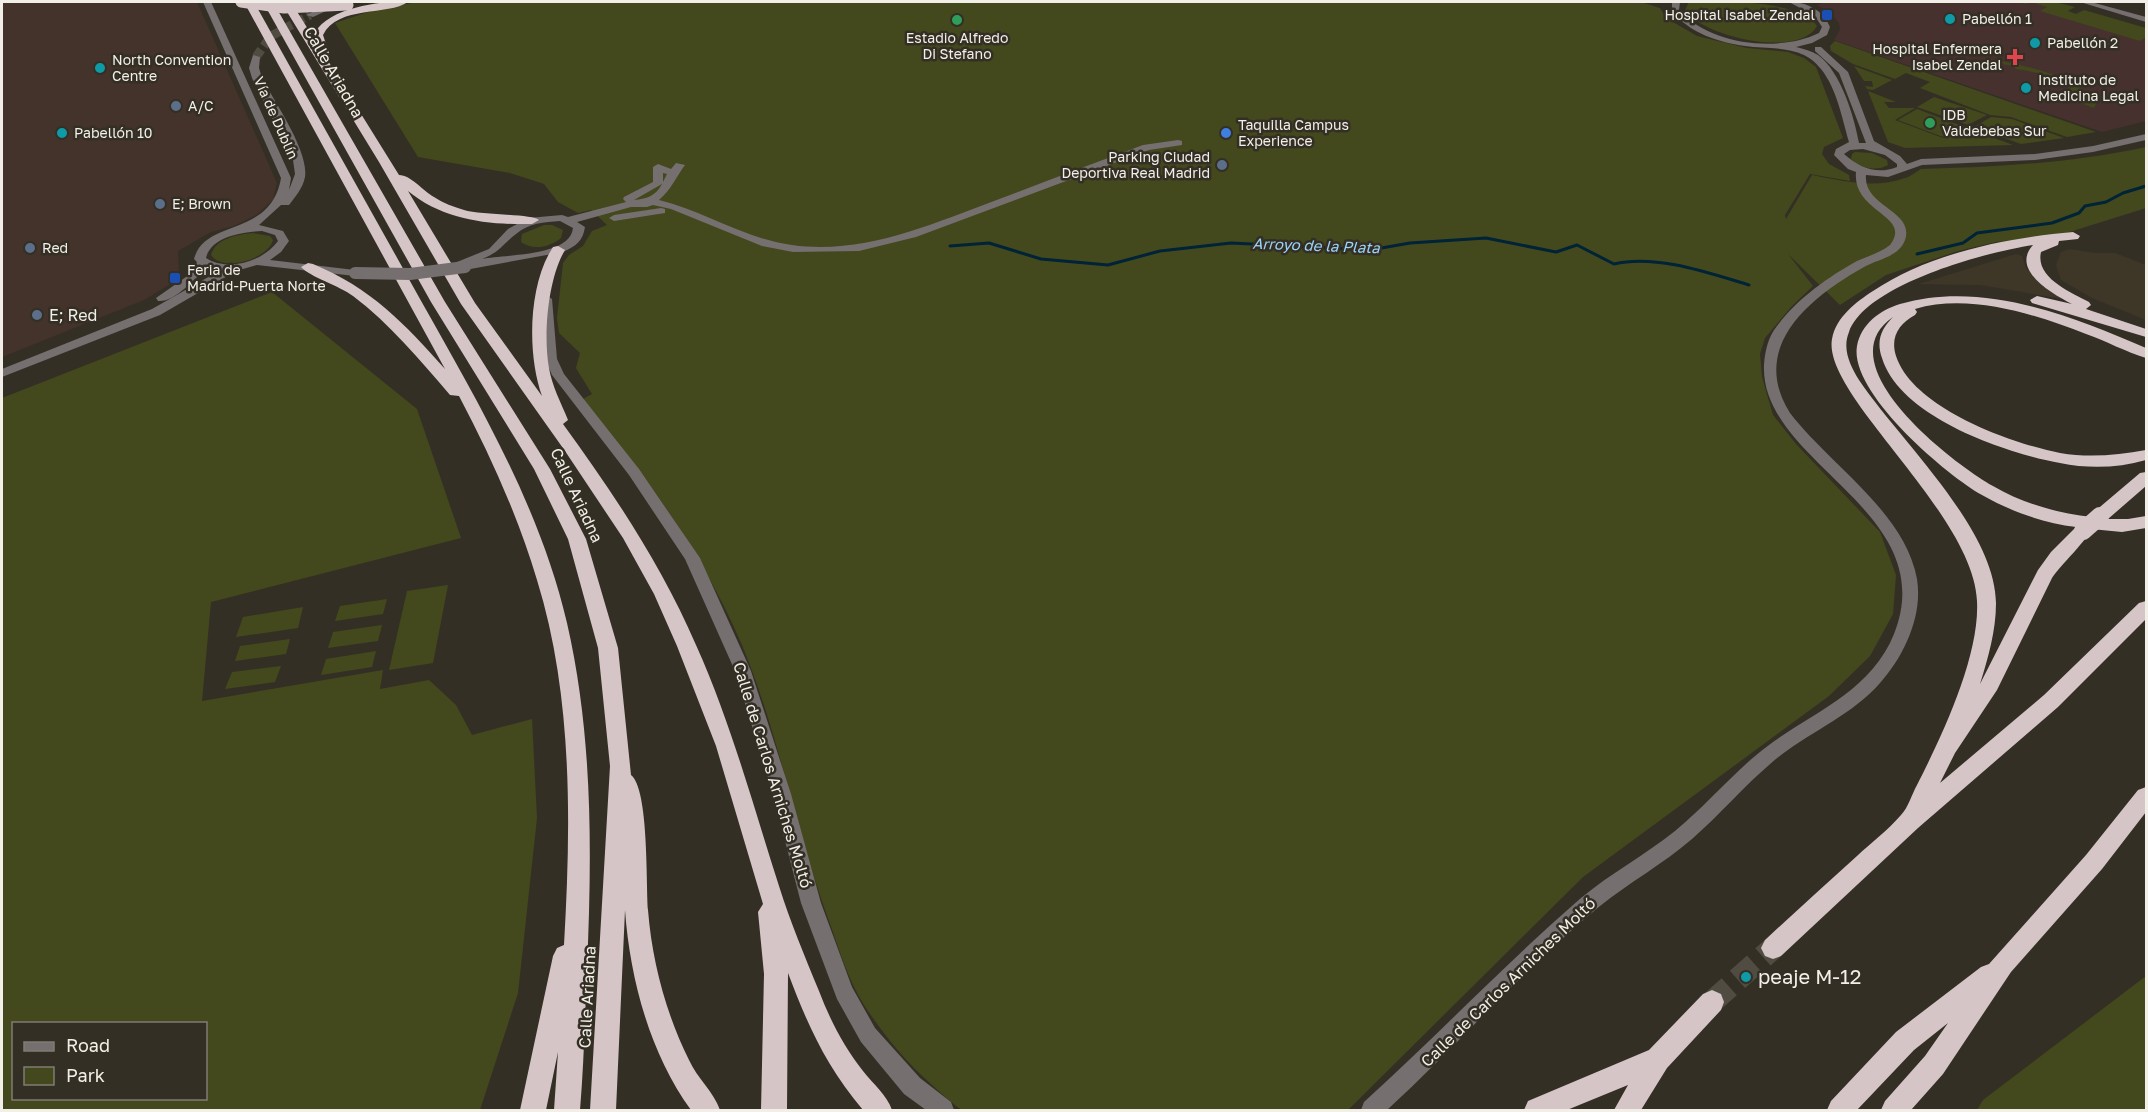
<svg xmlns="http://www.w3.org/2000/svg" width="2148" height="1112" viewBox="0 0 2148 1112" font-family="'Golos Text',sans-serif">
<rect width="100%" height="100%" fill="#342f25"/>
<!-- commercial -->
<path fill="#44332a" d="M2,2h195l80,181 -4,17 -17,15 -22,11 -23,6 -33,19 1,20 -7,12 -28,17 -142,57z"/>
<!-- built -->
<path fill="#3e3727" d="M2070,249l25,4h20l31,12v55l-54,-22 -31,-18 -5,-15 5,-13z
M2016,254l6,2 4,12 13,14 24,17 -83,-14 -61,-1z"/>
<!-- medical -->
<path fill="#46312f" d="M1826,2h209l111,33v86l-44,11 -268,-92 6,-10 -1,-7 -8,-9 -14,-9z"/>
<!-- green -->
<path fill="#43491c" fill-rule="evenodd" d="M417,2h1224l19,6 6,10 31,18 50,12 41,4 16,6 12,9 27,71 -19,9 -2,7 7,10 20,11 1,6 -40,-7 -25,41 1,4 26,-44c30,6 64,14 93,3 7,-2 10,-6 16,-9 76,-2 151,-6 225,-22v61l-83,26 -67,8 -38,9 -72,24 -46,30 -52,-51 25,32 -21,20 -27,32 -5,16 2,23 11,38 23,29 84,88 16,43 -3,39 -23,42 -41,40 -246,181 -235,233h-386c-11,-7 -21,-17 -31,-26 -26,-23 -48,-50 -67,-79 -16,-25 -25,-56 -35,-84 -33,-90 -50,-186 -87,-276 -39,-91 -96,-170 -159,-246l9,-5 -16,-26 4,-15 -21,-20 -2,-15 6,-55 6,-8 14,-9 9,-15 15,-6 -16,-15 -13,3 -20,-11 -14,-18 -6,-2 -28,-9 -92,-16 -83,-134 39,-13z
M1689,2c34,-1 112,-2 128,24 -18,33 -114,11 -132,-16z
M2018,2h37l20,5 -7,4 8,3 8,-4 62,18v9l-6,4 -100,-30 7,-4 -16,-5 -5,2z
M1835,41l261,91 -29,5 -56,-20 -21,-2 -70,-27 10,-6 -24,-9 -11,6 -42,-15 -22,-13 -1,-5z
M1983,58c25,3 77,15 97,29 8,6 5,10 17,15l-3,6 -17,-6c-4,-24 -41,-30 -61,-33l-2,-3 -26,-4z
M1854,66l38,14 -19,10 -6,-1 -2,-3 8,1 -1,-6h-8z
M1868,91l28,11h-12l5,6h26l-20,12 48,18 21,-11 49,18 -108,3 -17,-6z
M1934,97l53,18 -19,10 -51,-18z
M1917,109l45,17 -19,11 -45,-17z
M1991,117l21,2 52,19 -43,6 -47,-17z
M1855,152l17,1 15,7 1,5c-11,7 -28,3 -37,-6l1,-5z
M544,225h8l11,5 -2,8c-11,9 -28,13 -40,4l1,-8z
M252,233l18,3 3,4c-5,19 -50,33 -62,15 5,-17 26,-20 41,-22z
M272,292l145,117 44,129 -250,64 -9,99 181,-31 -3,19 49,-9 27,25 16,30 60,-16 5,99 -19,175 -38,117h-478v-712zM14,1024h192v74h-192z
M448,585l-15,78 -44,7 18,-79z
M387,599l-4,15 -48,7 5,-15z
M303,607l-5,21 -62,9 7,-20z
M382,625l-4,16 -50,7 5,-16z
M290,639l-4,15 -51,7 5,-15z
M376,651l-4,16 -51,8 5,-16z
M281,666l-6,16 -50,7 7,-17z
M2146,976v134h-169l6,-10z"/>
<g fill="none" stroke-linecap="round" stroke-linejoin="round">
<!-- stream-far1 -->
<path stroke="#002337" stroke-width="2" d="M2141,187l5,-1"/>
<!-- stream -->
<path stroke="#002337" stroke-width="3" d="M950,246l39,-3 52,16 67,6 52,-14 71,-8 139,7 40,-7 76,-5 70,14 21,-7 37,19c42,-10 95,9 135,21
M1917,254l46,-11 14,-10 75,-10 27,-10 6,-7 21,-4 17,-9 23,-7"/>
<!-- minor-tunnel -->
<path stroke="#504c42" stroke-width="9" stroke-dasharray="9 4.5" stroke-linecap="butt" d="M256,57l15,-21 39,-21"/>
<!-- highway-tunnel -->
<path stroke="#504c42" stroke-width="23" stroke-dasharray="23 11" stroke-linecap="butt" d="M1712,1002l61,-54"/>
<!-- minor -->
<path fill="#756f6f" fill-rule="evenodd" d="M203,2h8l80,176 -2,12 6,-16 -2,-14 -41,-82 -3,-10 4,-13 7,2 -1,11 3,10c12,23 47,73 43,99 -2,11 -10,20 -16,28h-8l-22,20 24,6 6,10 -8,11 -11,8 85,10 6,3 -6,3 -98,-11 -21,6 -76,44 -158,62v-8l150,-60 67,-38 -14,-3c-9,11 -32,35 -47,33l-2,-3 30,-21 11,-15 -3,-3c11,-41 77,-21 87,-81zM262,231l13,4 3,6c-15,21 -51,31 -72,17 5,-22 37,-26 56,-27z
M1672,2h8l-1,8c31,35 99,43 140,23l3,-6 -7,-11 -26,-14c18,0 34,8 41,25l-3,8 -15,8 -16,4c8,2 15,4 22,8 23,17 36,61 41,88h7l-27,-70 -24,-22v-4h6l27,25 26,69 26,15 7,8 14,-5 114,-5 58,-8 53,-12v6l-53,12 -58,8 -113,5 -34,12 -22,-2c-3,32 49,35 39,65 -6,17 -27,19 -41,27 -53,30 -116,79 -74,146 39,51 115,99 127,166 6,37 -13,77 -37,104 -27,31 -66,47 -99,72 -32,25 -58,57 -89,84 -29,25 -62,43 -92,67 -76,62 -141,138 -213,204h-26l3,-8c74,-67 142,-139 217,-204 30,-25 64,-43 94,-67 33,-27 60,-61 94,-86 46,-34 102,-54 125,-111 49,-124 -134,-170 -130,-269 1,-14 4,-28 13,-39 20,-27 51,-49 80,-65 11,-5 23,-8 33,-16 23,-30 -38,-32 -34,-73l-8,-3 -14,-14 2,-6 13,-7c-7,-24 -12,-53 -28,-73 -19,-25 -49,-19 -76,-23 -28,-4 -54,-13 -73,-34zM1863,149l22,6 12,9v3c-20,8 -37,1 -53,-13l6,-4z
M2080,2h11l55,15v5z
M332,3l7,2 -26,12 -7,-2z
M1178,140l4,1v4l-33,5 -233,87 -57,14 -66,1 -31,-6 -91,-37 -18,-4 -6,2h-16l-54,15 8,5c-2,14 -9,19 -22,25l-98,18 -4,-1v-4l-4,-3 32,-13 19,-20 20,-11 34,-3 6,2 58,-15 -3,-3 1,-2 29,-15v-15l5,-3 13,5 5,-6 9,2c-9,12 -14,25 -26,35 45,11 86,39 133,45 71,10 137,-20 202,-44 50,-19 100,-38 149,-56zM663,173l4,1 -4,8zM662,184c-6,12 -16,15 -28,16zM560,221l13,7c-3,29 -68,26 -91,31 18,-7 20,-14 34,-25 13,-11 28,-12 44,-13z
M661,208l4,1v4l-51,8 -5,-3 5,-3z
M546,295l6,4 5,60 7,15 75,95 61,89 51,113 40,123 30,109 31,84 23,41 45,50 31,24 3,8h-28l-22,-16 -43,-52 -24,-43 -36,-96 -28,-109 -38,-123 -50,-112 -56,-84 -77,-100 -7,-16 -5,-60z"/>
<!-- highway -->
<path fill="#d6c5c7" fill-rule="evenodd" d="M244,2h10c55,99 111,198 166,297 58,103 120,208 147,324 26,113 25,230 20,345 -2,47 -3,95 -7,142h-26l4,-58 -12,58h-26l33,-154 4,-8 7,-3c7,-120 9,-249 -27,-365 -19,-64 -47,-125 -78,-184l-9,-1c-30,-35 -60,-71 -97,-99 -13,-10 -43,-19 -52,-29l7,-4 5,1c58,24 91,59 132,105z
M263,2h10l172,300 105,167 36,70 32,109 13,127c18,14 15,109 17,135 4,51 18,104 41,150 8,18 25,32 31,50h-29c-41,-56 -61,-131 -66,-200l-9,200h-26l20,-344 -12,-118 -30,-109 -34,-70 -103,-167z
M281,2h10l22,35c10,-29 69,-37 95,-35 -20,14 -70,3 -85,33l6,18 -4,3 74,119c12,0 24,16 35,22 9,6 20,10 30,13 15,5 69,4 75,10l-7,4c-44,1 -89,-4 -124,-33l67,112 67,93c-15,-42 -14,-111 11,-149l5,-1 7,4c-17,28 -22,85 -16,118 3,18 12,35 19,52l-5,4c51,70 99,142 133,221 35,78 57,160 83,241 11,35 26,71 40,105 11,29 25,56 44,80 10,13 24,24 29,39h-29c-37,-44 -55,-84 -75,-137l-1,137h-26l3,-136 -6,-62 5,-8 -47,-158 -39,-100 -23,-52 -31,-56 -58,-87 -104,-147 -82,-142z
M2073,232l7,4 -2,3 -19,2 -1,4 -17,7c-6,26 30,40 48,50l2,3 -5,4 60,20v8l-114,-34 -2,-3 7,-4 35,8c-19,-10 -62,-34 -39,-59 -46,7 -167,39 -184,87 -7,17 1,33 10,48 41,61 136,148 137,223 0,28 -8,55 -16,81l58,-114 13,-18 25,-25c-33,-4 -66,-16 -94,-32 -37,-21 -133,-103 -125,-149 4,-22 23,-36 43,-42 83,-24 171,12 246,44v10c-20,-6 -40,-17 -60,-24 -51,-20 -117,-41 -171,-25l2,3 -2,3c-16,9 -25,22 -19,41 17,52 114,87 164,97 29,5 58,2 86,-3v10c-28,8 -57,9 -86,3 -55,-10 -160,-46 -178,-105 -6,-17 -1,-29 11,-41 -69,47 59,146 100,169 31,18 64,27 99,31l2,-5 46,-39 6,-1v14l-38,33h20l18,-3v12l-24,4 -31,-3c-1,8 -32,38 -39,49l-55,112 -42,63 -15,30 104,-88 95,-92 7,-2v18l-88,88 -140,121 -137,128 -8,3 -8,-3 -4,-8 4,-8c30,-28 61,-56 92,-84 14,-13 31,-26 44,-41 7,-7 11,-21 16,-30 25,-49 63,-129 60,-184 -4,-89 -155,-206 -145,-262 4,-22 24,-37 41,-48 57,-38 133,-53 200,-59z
M2146,787v25l-44,57 -91,103 -68,102 -32,36h-30l4,-9 40,-45 23,-33 -34,27 -57,60h-30l4,-9 65,-69 85,-65 8,-3 97,-109 52,-65z
M1712,990l9,4 3,8 -3,8 -54,58 -26,42h-27l14,-25 -61,25h-43l4,-9 121,-51 54,-56z"/>
<!-- minor-bridge -->
<path stroke="#756f6f" stroke-width="12" d="M355,273l55,1 55,-7"/>
<!-- highway-bridge-far1 -->
<path stroke="#d6c5c7" stroke-width="11" d="M241,2l43,6 64,-3"/>
<!-- highway-bridge -->
<path stroke="#d6c5c7" stroke-width="18" d="M2083,531l17,-15"/>
</g>
<!-- markers -->
<g fill="#1a4fb4" stroke="#342f25" stroke-width="2">
<rect x="1821" y="9" width="12" height="12" rx="3"/>
<rect x="169" y="272" width="12" height="12" rx="3"/>
</g>
<g fill="#0f9aa8" stroke="#342f25" stroke-width="2">
<circle cx="1950" cy="19" r="6"/>
<circle cx="2035" cy="43" r="6"/>
<circle cx="100" cy="68" r="6"/>
<circle cx="2026" cy="88" r="6"/>
<circle cx="62" cy="133" r="6"/>
<circle cx="1746" cy="977" r="6"/>
</g>
<g fill="#2e9e5b" stroke="#342f25" stroke-width="2">
<circle cx="957" cy="20" r="6"/>
<circle cx="1930" cy="123" r="6"/>
</g>
<path fill="#e0444e" stroke="#342f25" stroke-width="2" d="M2012 48h6v6h6v6h-6v6h-6v-6h-6v-6h6z"/>
<g fill="#5c6f8a" stroke="#342f25" stroke-width="2">
<circle cx="176" cy="106" r="6"/>
<circle cx="1222" cy="165" r="6"/>
<circle cx="160" cy="204" r="6"/>
<circle cx="30" cy="248" r="6"/>
<circle cx="37" cy="315" r="6"/>
</g>
<circle fill="#3f7fe0" stroke="#342f25" stroke-width="2" cx="1226" cy="133" r="6"/>
<g text-anchor="middle" stroke-width="5" stroke-linejoin="round" paint-order="stroke">
<!-- far-poi labels -->
<g font-size="14" fill="#f2efe8" stroke="#342f25" text-anchor="start">
<text x="1815" y="20" text-anchor="end">Hospital Isabel Zendal</text>
<text x="1962" y="24">Pabellón 1</text>
<text x="957" y="43" text-anchor="middle">Estadio Alfredo<tspan x="957" dy="16">Di Stefano</tspan></text>
<text x="2047" y="48">Pabellón 2</text>
<text x="2002" y="54" text-anchor="end">Hospital Enfermera<tspan x="2002" dy="16">Isabel Zendal</tspan></text>
<text x="112" y="65">North Convention<tspan x="112" dy="16">Centre</tspan></text>
<text x="2038" y="85">Instituto de<tspan x="2038" dy="16">Medicina Legal</tspan></text>
<text x="188" y="111">A/C</text>
<text x="1942" y="120">IDB<tspan x="1942" dy="16">Valdebebas Sur</tspan></text>
<text x="1238" y="130">Taquilla Campus<tspan x="1238" dy="16">Experience</tspan></text>
<text x="74" y="138">Pabellón 10</text>
<text x="1210" y="162" text-anchor="end">Parking Ciudad<tspan x="1210" dy="16">Deportiva Real Madrid</tspan></text>
<text x="172" y="209">E; Brown</text>
<text x="42" y="253">Red</text>
<text x="187" y="275">Feria de<tspan x="187" dy="16">Madrid-Puerta Norte</tspan></text>
</g>
<!-- far-street labels -->
<g font-size="14" fill="#f2efe8" stroke="#342f25">
<text transform="translate(276 118) rotate(66)" y="5">Vía de Dublín</text>
</g>
<!-- far-water labels -->
<g font-size="15" font-style="italic" fill="#9ad3f8" stroke="#342f25">
<text transform="translate(1316 246) rotate(2)" y="5">Arroyo de la Plata</text>
</g>
<!-- street labels -->
<g font-size="16" fill="#f2efe8" stroke="#342f25">
<text transform="translate(334 72) rotate(60)" y="6">Calle Ariadna</text>
<text transform="translate(577 495) rotate(65)" y="6">Calle Ariadna</text>
<text transform="translate(773 775) rotate(73)" y="6">Calle de Carlos Arniches Moltó</text>
<text transform="translate(1508 982) rotate(-44)" y="6">Calle de Carlos Arniches Moltó</text>
<text transform="translate(587 997) rotate(-87)" y="6">Calle Ariadna</text>
</g>
<!-- poi labels -->
<g font-size="16" fill="#f2efe8" stroke="#342f25" text-anchor="start">
<text x="49" y="321">E; Red</text>
</g>
<!-- near-poi labels -->
<g font-size="20" fill="#f2efe8" stroke="#342f25" text-anchor="start">
<text x="1758" y="984">peaje M-12</text>
</g>
</g>
<!-- border -->
<rect width="2148" height="1112" fill="none" stroke="#f2efe8" stroke-width="6"/>
<!-- legend -->
<rect x="12" y="1022" width="195" height="78" fill="#342f25" stroke="#807c73" stroke-width="1.5"/>
<rect x="24" y="1042" width="30" height="9" fill="#756f6f" stroke="#807c73" stroke-width="1.5"/>
<text x="66" y="1052" font-size="18" fill="#f2efe8">Road</text>
<rect x="24" y="1067" width="30" height="18" fill="#43491c" stroke="#807c73" stroke-width="1.5"/>
<text x="66" y="1082" font-size="18" fill="#f2efe8">Park</text>
</svg>
